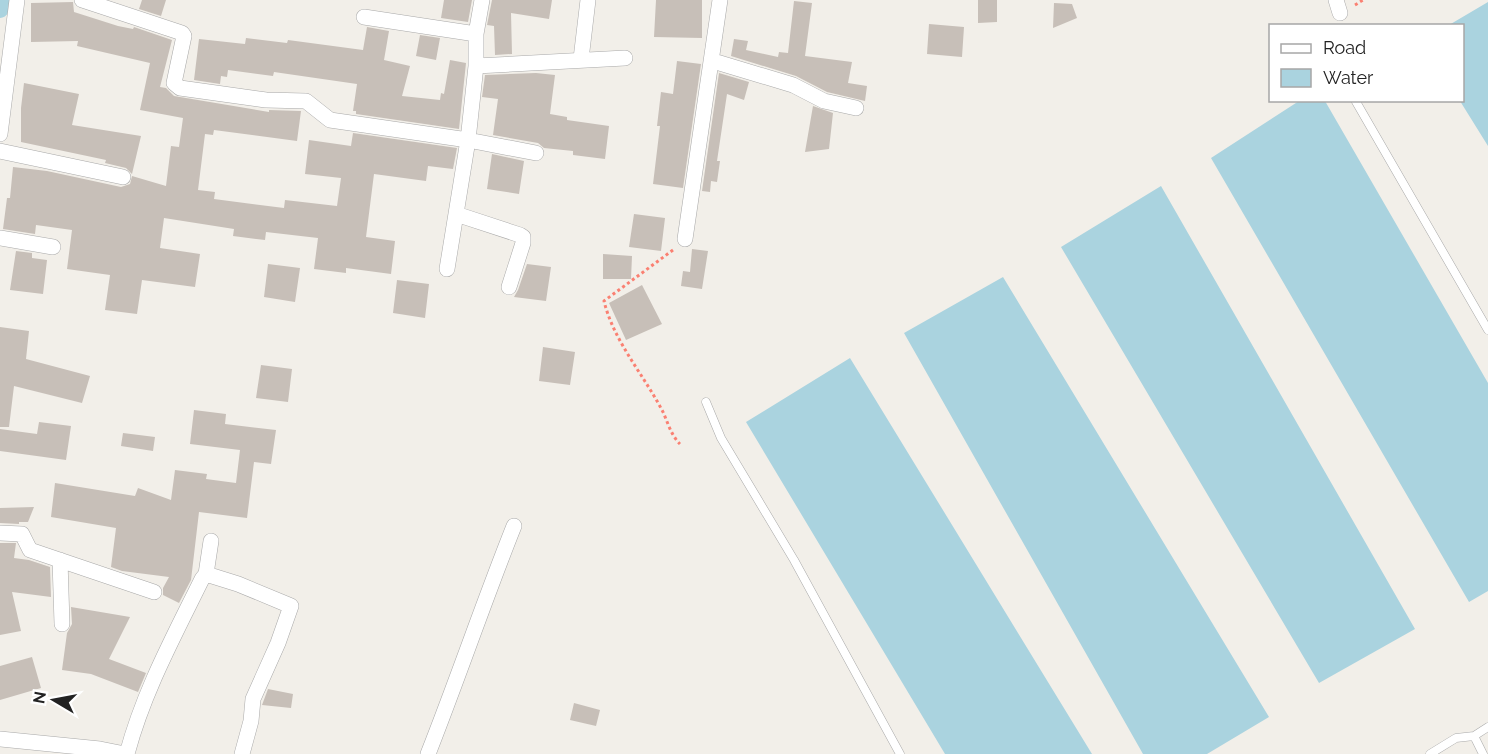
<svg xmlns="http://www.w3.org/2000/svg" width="1488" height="754" viewBox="0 0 1488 754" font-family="Raleway,sans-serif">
<rect width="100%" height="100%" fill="#f2efe9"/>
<!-- water -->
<path fill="#aad3df" d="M1488,2v144l-28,-45 2,-1v-74l-13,-1z
M1299,101h26l163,282v208l-19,11 -258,-444z
M1161,186l254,443 -96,54 -258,-436z
M1003,277l266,440 -62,37h-64l-239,-421z
M850,358l242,396h-147l-199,-332z"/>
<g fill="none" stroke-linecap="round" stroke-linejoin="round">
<!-- canal -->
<path stroke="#aad3df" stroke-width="18" d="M0,9l2,-9"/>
</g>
<!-- building -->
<path fill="#c7bfb8" d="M142,0h24l-5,16 -22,-7z
M444,0h28l-4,22 -27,-4z
M492,0h60l-3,19 -38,-6 1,41 -17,1 -1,-29 -7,-1z
M656,0h46v38l-48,-1z
M978,0h19v22l-19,1z
M794,1l18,2 -7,53 47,6 -4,21 19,3 -2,15 -38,-9 -31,-16 -65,-20 3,-17 14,2 -2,9 32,7 1,-5 9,1z
M73,2l1,10 44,14 15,3 1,-2 38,13 -12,47 6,1 8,8 95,16v-2l32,1 -4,30 -83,-11 -1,5 -8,-1 -7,56 17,2 -1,7 70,9 1,-8 52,6 4,-28 -36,-4 4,-34 42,6 2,-13 104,15 -4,21 -25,-3 -2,15 -52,-7 -8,63 29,4 -4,33 -45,-6v5l-32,-4 4,-31 -52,-6 -1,8 -32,-4 1,-7 -70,-11 -4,30 40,6 -5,33 -53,-7 -5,34 -32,-4 5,-35 -43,-6 5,-39 -36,-5 -1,9 -32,-5 4,-31h3l3,-31 34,4 74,16 9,-3 2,-8 34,10 5,-40 8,1 4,-29 -43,-8 10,-47 -73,-17 1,-5 -47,1v-39z
M1054,3l18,1 5,14 -24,10z
M929,24l35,3 -2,30 -35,-3z
M367,27l22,4 -5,29 26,6 -8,30 38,4 1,-7 3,1 6,-34 16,3 -7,66 -103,-15v-3h-3l4,-27 -83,-12 -1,4 -45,-6 -1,7 -6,-1 -1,8 -26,-4 5,-41 46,5 1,-6 41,5 1,-3 75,10z
M420,35l20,3 -4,22 -20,-4z
M677,61l24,3 -18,124 -30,-4 7,-58h-3l4,-34 12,2z
M536,73l19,2 -5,39 17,3v3l42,6 -4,33 -32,-4v-4l-29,-3 -6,-5 -45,-8 5,-36 -16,-2 3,-22z
M719,73l30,9 -5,18 -17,-6 -10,67h3l-3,21 -6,-1 -1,11 -8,-1z
M24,83l55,11 -7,31 69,11 -9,38 -6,-6 -21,-5 1,-3 -85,-18v-34z
M813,106l20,7 -4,36 -24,3z
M492,154l32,7 -5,33 -32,-5z
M634,214l31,4 -4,33 -32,-4z
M692,249l16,2 -6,38 -21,-3 2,-15 7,1z
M16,251l16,2v5l15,2 -4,34 -33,-4z
M603,254l29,2 -1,23h-28z
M268,264l32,4 -5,34 -31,-5z
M527,264l24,3 -5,34 -32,-4 4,-7z
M397,280l32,4 -4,34 -32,-5z
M642,285l20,39 -36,16 -17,-37z
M0,327l29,4 -3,28 64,17 -8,27 -68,-17 -5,41h-9z
M543,347l32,5 -5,33 -31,-4z
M261,365l31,4 -4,33 -32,-4z
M194,410l32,4 -1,10 51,6 -5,34 -17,-2 -7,56 -48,-6 -8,68 -12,23 -16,-8v-7l6,-11 -47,-6 -11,-4 5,-39 -65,-11 4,-34 80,13 3,-8 33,12 4,-30 32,4 -1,5 30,4 4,-33 -50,-6z
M39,422l32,4 -5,34 -66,-9v-22l37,5z
M123,433l32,4 -2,14 -32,-5z
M34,507l-6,15h-9v2l-19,-1v-15z
M0,543h16l-2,15 15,2 21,7 1,30 -39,-5 9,39 -21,4z
M71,607l59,10 -21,42 37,14 -8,19 -47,-18 -29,-4 5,-37 5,-9z
M32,657l9,31 -41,12v-34z
M268,689l25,5 -2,14 -29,-3z
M574,703l26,7 -4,16 -26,-6z"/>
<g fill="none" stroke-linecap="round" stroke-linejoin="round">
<defs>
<path id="lane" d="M1355,100l133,230
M706,402l15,36 73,122 106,194
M1474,736l9,18
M1430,754l26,-16 18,-2 14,-9"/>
<path id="street" d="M82,0l100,33 2,3 -10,47 6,5 86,12 40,1 24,19 138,20 68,13
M1336,0l4,13
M364,17l112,17
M581,59l7,-59
M713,61l80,24 31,16 32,7
M476,66l149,-8
M0,134l17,-134
M0,151l123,26
M456,214l64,21 3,2v6l-14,44
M0,238l53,9
M685,239l35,-239
M447,269l21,-129 8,-74v-32l6,-34
M0,533l22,1 8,16 124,42
M60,560l2,64
M206,574l32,10 53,22 -13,37 -25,56 -2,22 -9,33
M0,739l100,10 25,5
M127,754c16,-61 47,-118 75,-175l4,-5 5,-33
M428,754c30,-76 56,-153 86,-228"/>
</defs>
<!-- lane casing -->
<use href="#lane" stroke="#a9a9a9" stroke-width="9"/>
<!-- street casing -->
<use href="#street" stroke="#a9a9a9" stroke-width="16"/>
<!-- path -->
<path stroke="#fa8072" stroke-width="3" stroke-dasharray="3 3" stroke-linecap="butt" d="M1355,5l8,-5
M673,250l-69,51c10,41 40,74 59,111 5,11 8,23 17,32"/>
<!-- lane -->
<use href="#lane" stroke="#fff" stroke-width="8"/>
<!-- street -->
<use href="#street" stroke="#fff" stroke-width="15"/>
</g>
<!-- legend -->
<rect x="1269" y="24" width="195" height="78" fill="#ffffff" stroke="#a7a7a7" stroke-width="1.5"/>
<rect x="1281" y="44" width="30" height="9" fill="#ffffff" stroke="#a7a7a7" stroke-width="1.5"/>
<text x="1323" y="54" font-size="18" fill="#222222">Road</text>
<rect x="1281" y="69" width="30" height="18" fill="#aad3df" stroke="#a7a7a7" stroke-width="1.5"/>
<text x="1323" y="84" font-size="18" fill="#222222">Water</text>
<!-- north arrow -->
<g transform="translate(54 700) rotate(280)" stroke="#ffffff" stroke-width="4.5" paint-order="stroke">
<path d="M0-4.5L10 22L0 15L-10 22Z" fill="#222222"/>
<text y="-9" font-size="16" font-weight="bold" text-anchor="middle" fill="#222222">N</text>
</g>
</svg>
